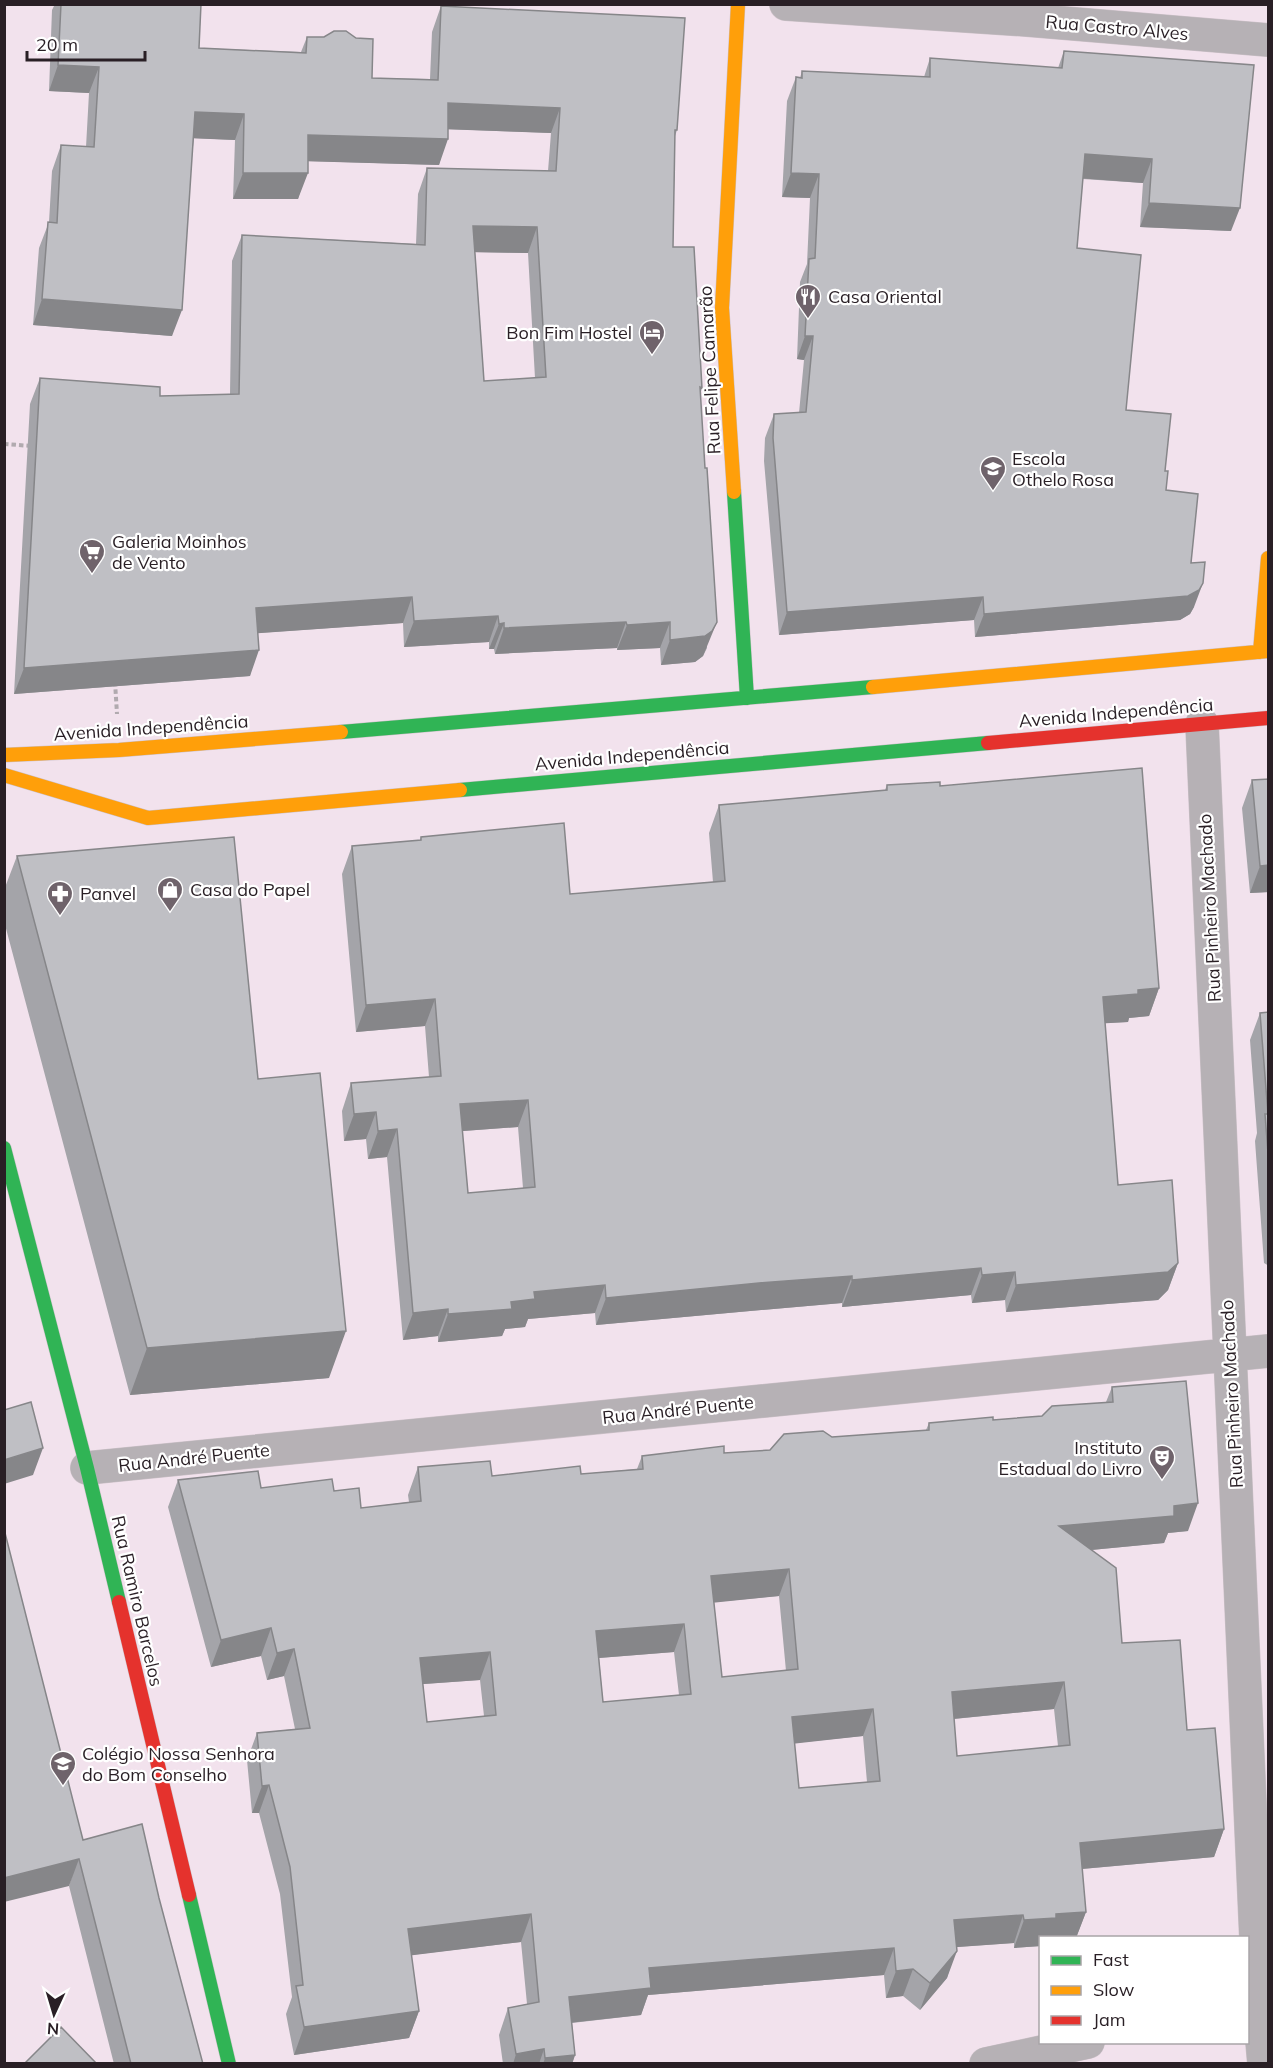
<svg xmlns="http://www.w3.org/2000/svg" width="1273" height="2068" viewBox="0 0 1273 2068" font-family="Mulish,sans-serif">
<rect width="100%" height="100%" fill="#f2e2ed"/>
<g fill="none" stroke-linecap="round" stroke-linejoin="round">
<defs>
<path id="street" d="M786,4l241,16 241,20
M1202,724l57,1283 5,57
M87,1468l1181,-117
M986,2064l102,-22"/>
<path id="fast" d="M734,492l13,206
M341,732l532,-45
M460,790l528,-47
M4,1148l83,320 32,134
M189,1895l40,169"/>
<path id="slow" d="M734,492l-12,-184 16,-304
M1260,652l8,-94
M873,687l395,-36
M4,755l115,-5 222,-18
M4,775l144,43 312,-28"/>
<path id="jam" d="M988,743l280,-25
M119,1602l70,293"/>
</defs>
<!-- street casing -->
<use href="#street" stroke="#ccc1c8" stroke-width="34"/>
<!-- fast casing -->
<use href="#fast" stroke="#ccc1c8" stroke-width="15"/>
<!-- slow casing -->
<use href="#slow" stroke="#ccc1c8" stroke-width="15"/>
<!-- jam casing -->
<use href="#jam" stroke="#ccc1c8" stroke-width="15"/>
<!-- path -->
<path stroke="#b1aaaf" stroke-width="4" stroke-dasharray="4.5 3" stroke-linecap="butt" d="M4,444l28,2
M115,682l2,32"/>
<!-- street -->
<use href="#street" stroke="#b6b1b5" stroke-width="33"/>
<!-- fast -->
<use href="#fast" stroke="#30b455" stroke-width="14"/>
<!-- slow -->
<use href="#slow" stroke="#ff9f0a" stroke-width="14"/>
<!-- jam -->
<use href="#jam" stroke="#e5322d" stroke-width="14"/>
</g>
<!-- wall -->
<path fill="#a4a4a9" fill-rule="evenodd" d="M55,4h146l-2,44 102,4 6,-15 65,41 58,1 2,-47 9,-26 236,124 -2,6 -2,111 29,141 -2,6 7,254 -4,8 -8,6 -34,3 -1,-17 -43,2v-2l-122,6 -1,-5h-5v-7l-85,5 -1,-24 -145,10 -8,43 -236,18 16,-290 10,-26 120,18 70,-2 2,-133 10,-26 174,9 2,-50 9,-26 121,3 3,-38 -103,-4 -9,36 -131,-4 -10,38h-65l2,-59 -41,-2 -22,198 -139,-11 6,-77 10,-26 3,-51 9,-26 25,2 3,-54 -40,-2 3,-81zM475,252l53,1 7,125 -51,3z
M1064,51l167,180 -91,-4 3,-44 -60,-4 -6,69 49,162 39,61 1,19 25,73 3,44 -4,7 -10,6 -205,17 -1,-17 -195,15 -15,-174 1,-23 9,-24 25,-1 5,-53 -7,-1 3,-77 7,-18 3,-66 -28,-1 5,-96 9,-24 4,1 2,-7 122,6 6,-19 128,10z
M1269,779v113l-19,1 -8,-85 10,-28z
M887,785l53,1 219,202 -10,28 -20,2 -1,4 -23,1 13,162 60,78 -10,27 -10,10 -152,12 -1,-12 -33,3 -1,-8 -129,12v-4l-92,8 -154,14 -1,-12 -67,6 -3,8 -20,2 -3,7 -64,6v-6l-35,4 -16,-183 -19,2 -2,-20 -22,2 -2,-30 9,-28 78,-6 -4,-51 -69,6 -14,-158 10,-28 68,-6 1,-3 149,57 143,-12 -4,-49 10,-28 166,-15zM518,1127l5,61 -55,5 -6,-62z
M17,856l241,223 71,299 -199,17 -126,-474v-31z
M1269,1012v254l-5,-3 -9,-122 2,-8 -7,-93 10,-27z
M1112,1387l76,144 -20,2 -4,10 -73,7 31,93 65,87 37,99 -10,28 -132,12 4,43 -10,26h-35v8l-27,2v-5l-58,4 -9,31 -27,32 -17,-14 -17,2 -2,-23 -236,20 -7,20 -69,8 3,32 -3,9h-69l-4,-29 9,-27 19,-4 -6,-62 -110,13 8,56 -10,27 -115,17 -8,-41 6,-17 -12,-103 -21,-81h-7l-5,-53 10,-27 38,-4 -11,-53 -17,4 -6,-24 -50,11 -43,-160 10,-27 83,8 73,3 27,17 48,-6 -1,-7 10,-28 74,9 89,-2 56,-5 5,-13 82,-3 46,-3 62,-13 94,-7 3,-7 64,-3 49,-4 64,-14zM779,1596l7,75 -64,6 -8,-75zM674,1652l5,43 -76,7 -4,-44zM480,1680l4,36 -57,6 -4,-38zM1054,1709l4,37 -101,10 -3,-37zM863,1736l4,46 -68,6 -5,-45z
M83,1840l76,58 44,166h-89l-45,-178z"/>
<!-- shaded-wall -->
<path fill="#868689" d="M58,65l41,2 -10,26 -40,-2z
M448,103l112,5 -9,25 -112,-4z
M195,112l49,2 -9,26 -49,-2z
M308,135l140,4 -9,26 -140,-4z
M1085,154l67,5 -9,24 -66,-5z
M243,173h65l-10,26h-65z
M791,173l28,1 -9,24 -28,-1z
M1149,203l91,5 -9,23 -91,-4z
M473,226l64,1 -9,26 -64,-1z
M42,299l140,11 -10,26 -139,-11z
M805,336h8l-9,24 -7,-1z
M1203,583l-9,24 -4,7 -10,6 -205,17 9,-23z
M412,597l-9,26 -156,11 9,-26z
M983,597l-9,23 -195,15 8,-23z
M498,616l-9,26 -85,5 10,-26z
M626,622l-9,26 -122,6 9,-26z
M670,622l-10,26 -43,2 10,-25z
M717,622l-14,34 -8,6 -34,3 9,-25z
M504,623l-10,26h-5l10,-25z
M259,650l-9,26 -236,18 10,-26z
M1269,865v27l-19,1 10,-27z
M1159,988l-10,28 -20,2 -1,4 -35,2 10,-27 35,-7z
M435,999l-10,27 -69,6 10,-27z
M528,1100l-10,27 -68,5 10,-28z
M376,1112l-10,27 -22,2 10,-27z
M397,1129l-10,28 -19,2 10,-28z
M1178,1263l-10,27 -10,10 -152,12 10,-27z
M981,1268l-10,27 -129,12 10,-27z
M1015,1272l-10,28 -33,3 10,-28z
M852,1276l-10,27 -92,8 -154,14 10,-27 153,-15z
M605,1285l-10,28 -67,6 -3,8 -20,2 -3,7 -64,6 10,-28 86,-22z
M448,1309l-10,27 -35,4 10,-27z
M346,1331l-17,47 -199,17 17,-47z
M43,1448l-10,27 -29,9v-24z
M1198,1503l-10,28 -20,2 -4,10 -115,11 10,-28 115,-20z
M789,1569l-10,27 -78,8 10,-28z
M684,1624l-10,28 -88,7 10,-28z
M271,1628l-10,28 -50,11 10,-27z
M294,1649l-10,27 -17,4 10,-27z
M490,1652l-10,28 -70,5 10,-27z
M1064,1682l-10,27 -112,11 10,-28z
M873,1709l-10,27 -81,9 10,-28z
M269,1785l-10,28h-7l10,-27z
M1224,1829l-10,28 -144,13 10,-27z
M79,1859l-10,27 -65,16v-24z
M1086,1912l-10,26h-35v8l-27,2 10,-28 32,-6z
M531,1914l-10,28 -123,15 10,-28z
M1023,1915l-9,28 -70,5 10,-28z
M894,1948l-10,27 -236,20 -7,20 -82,9 10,-27 80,-29z
M957,1951l-10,27 -27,32 10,-27z
M913,1969l-10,27 -17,2 10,-27z
M419,2011l-10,27 -115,17 10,-28z
M544,2049l-5,15h-26l3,-10z
M575,2055l-3,9h-29l2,-6z"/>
<!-- building -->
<path fill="#bfbfc4" stroke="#868689" stroke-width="1.5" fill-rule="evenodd" d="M61,4h140l-2,44 107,5 1,-16h17l10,-6h12l10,7 17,1 -1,39 66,2 3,-74 244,12 -8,112h-2l-2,117h21l8,141 -2,-1 5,81h2l10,154 -5,9 -7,5 -35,4v-18l-43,3 -1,-3 -122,6v-5l-5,1 -1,-8 -84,5 -2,-24 -156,11 3,42 -235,18 16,-290 120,9v9l79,-2 3,-159 183,10 2,-77 129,3 4,-63 -112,-5v36l-140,-4v38h-65l1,-59 -49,-2 -13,198 -140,-11 6,-77 9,1 4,-78 33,2 5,-80 -41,-2zM473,226l64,1 9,150 -62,4z
M1064,51l190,14 -14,143 -91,-5 3,-44 -67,-5 -8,94 64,7 -15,155 45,4 -6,57h3l-2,19 32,4 -7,69 14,-1 -2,21 -4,7 -11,6 -204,18 -1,-17 -196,15 -14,-174 1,-24 32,-2 7,-76h-8l4,-77 6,-1 4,-84 -28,-1 5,-96 6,1v-7l128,6v-19l132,10z
M1142,768l17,220 -21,2v4l-35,3 15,188 54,-5 6,83 -10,9 -152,13 -1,-13 -33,3 -1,-7 -129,12v-4l-93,7 -153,15 -1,-13 -71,7 1,7 -24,3 1,7 -64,5v-5l-35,4 -16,-184 -19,2 -2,-19 -22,2 -3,-31 90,-7 -6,-77 -69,6 -14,-159 69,-6v-3l143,-14 6,71 155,-13 -6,-76 168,-15v-5l53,-3v4zM528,1100l7,87 -67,6 -8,-89z
M1269,779v86l-9,1 -8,-86z
M234,837l24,242 62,-6 26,258 -199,17 -130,-492z
M1269,1012v154l-4,-52h3l-8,-101z
M1186,1381l12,122 -24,3v10l-115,10 57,42 6,75 58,-3 7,90 28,-2 9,101 -144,14 6,69 -30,2v4l-32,2 -1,-5 -69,5 3,31 -27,32 -17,-14 -17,2 -2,-23 -245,20 2,20 -82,9 6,58 -30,3 -1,-9 -28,5 -8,-46 31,-6 -8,-88 -123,15 11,82 -115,16 -8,-41 7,-1 -13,-118 -21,-82 -7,1 -5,-53 53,-5 -16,-79 -17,4 -6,-25 -50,12 -43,-160 80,-9 3,17 71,-9 2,12 25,-3 2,20 60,-7 -3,-34 72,-6 2,15 88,-10 1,8 62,-5 -1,-13 82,-10v7l46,-3 14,-16 39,-3 9,6 97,-7v-7l64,-6v3l49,-4 10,-10 61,-4 -1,-15zM789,1569l9,100 -76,8 -11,-101zM684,1624l7,70 -88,8 -7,-71zM490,1652l6,63 -69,7 -7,-64zM1064,1682l6,63 -113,11 -5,-64zM873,1709l7,72 -81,7 -7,-71z
M31,1402l12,46 -39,12v-50z
M4,1529l79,311 59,-16 17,74 44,166h-72l-52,-205 -75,19z
M61,2027l36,37h-73z"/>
<!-- icons -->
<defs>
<symbol id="restaurant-pin" viewBox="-11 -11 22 30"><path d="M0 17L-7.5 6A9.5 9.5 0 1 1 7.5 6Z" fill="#6f636b" stroke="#fff"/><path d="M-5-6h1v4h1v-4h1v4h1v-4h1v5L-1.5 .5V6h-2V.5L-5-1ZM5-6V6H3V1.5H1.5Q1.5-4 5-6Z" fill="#fff"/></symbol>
<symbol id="hotel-pin" viewBox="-11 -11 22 30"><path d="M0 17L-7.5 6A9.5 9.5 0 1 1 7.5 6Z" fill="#6f636b" stroke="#fff"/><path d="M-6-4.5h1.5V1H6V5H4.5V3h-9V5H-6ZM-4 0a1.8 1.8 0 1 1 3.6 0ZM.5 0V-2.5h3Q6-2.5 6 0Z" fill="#fff"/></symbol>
<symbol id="school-pin" viewBox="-11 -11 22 30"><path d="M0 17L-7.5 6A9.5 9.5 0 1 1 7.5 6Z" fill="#6f636b" stroke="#fff"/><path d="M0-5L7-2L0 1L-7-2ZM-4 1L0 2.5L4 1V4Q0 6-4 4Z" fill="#fff"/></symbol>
<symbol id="supermarket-pin" viewBox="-11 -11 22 30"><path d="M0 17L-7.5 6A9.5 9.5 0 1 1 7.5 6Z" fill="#6f636b" stroke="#fff"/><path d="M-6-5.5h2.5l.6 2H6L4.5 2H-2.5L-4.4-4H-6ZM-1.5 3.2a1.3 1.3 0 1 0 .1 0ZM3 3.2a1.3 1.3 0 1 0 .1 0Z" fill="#fff"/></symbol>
<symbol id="shop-pin" viewBox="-11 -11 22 30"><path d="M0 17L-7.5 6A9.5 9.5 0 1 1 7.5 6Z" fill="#6f636b" stroke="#fff"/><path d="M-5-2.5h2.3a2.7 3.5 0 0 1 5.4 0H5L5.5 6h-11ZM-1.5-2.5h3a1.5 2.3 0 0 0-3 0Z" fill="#fff"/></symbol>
<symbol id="pharmacy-pin" viewBox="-11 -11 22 30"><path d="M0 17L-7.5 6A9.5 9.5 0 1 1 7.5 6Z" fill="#6f636b" stroke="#fff"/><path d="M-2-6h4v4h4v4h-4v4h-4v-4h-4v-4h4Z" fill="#fff"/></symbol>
<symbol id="theatre-pin" viewBox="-11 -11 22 30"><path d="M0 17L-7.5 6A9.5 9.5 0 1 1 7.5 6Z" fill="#6f636b" stroke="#fff"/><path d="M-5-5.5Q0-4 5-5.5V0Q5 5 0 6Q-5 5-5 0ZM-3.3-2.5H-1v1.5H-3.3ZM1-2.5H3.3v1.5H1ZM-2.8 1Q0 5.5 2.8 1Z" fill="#fff"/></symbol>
</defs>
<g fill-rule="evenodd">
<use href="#restaurant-pin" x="793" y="282" width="30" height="40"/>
<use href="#hotel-pin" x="637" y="318" width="30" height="40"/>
<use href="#school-pin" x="978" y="454" width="30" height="40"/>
<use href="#supermarket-pin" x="77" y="537" width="30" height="40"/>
<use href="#shop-pin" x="155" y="875" width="30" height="40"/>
<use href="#pharmacy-pin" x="45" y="879" width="30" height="40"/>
<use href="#theatre-pin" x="1147" y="1443" width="30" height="40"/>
<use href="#school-pin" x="48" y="1749" width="30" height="40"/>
</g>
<g text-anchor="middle" stroke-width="4.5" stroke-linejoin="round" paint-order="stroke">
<!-- street labels -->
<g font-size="18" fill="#291f25" stroke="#fff">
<text transform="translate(1117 28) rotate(5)" y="6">Rua Castro Alves</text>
<text transform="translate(710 370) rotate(-93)" y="6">Rua Felipe Camarão</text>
<text transform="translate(1116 713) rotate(-5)" y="6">Avenida Independência</text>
<text transform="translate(151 728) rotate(-4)" y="6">Avenida Independência</text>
<text transform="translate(632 756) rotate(-5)" y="6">Avenida Independência</text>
<text transform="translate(1210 908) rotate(-93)" y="6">Rua Pinheiro Machado</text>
<text transform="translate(1232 1394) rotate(-93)" y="6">Rua Pinheiro Machado</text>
<text transform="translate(678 1410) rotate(-6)" y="6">Rua André Puente</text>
<text transform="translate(194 1458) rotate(-6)" y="6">Rua André Puente</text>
<text transform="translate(137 1601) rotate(77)" y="6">Rua Ramiro Barcelos</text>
</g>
<!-- poi labels -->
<g font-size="18" fill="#291f25" stroke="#fff" text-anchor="start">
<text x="828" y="303">Casa Oriental</text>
<text x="632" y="339" text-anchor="end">Bon Fim Hostel</text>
<text x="1012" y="465">Escola<tspan x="1012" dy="21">Othelo Rosa</tspan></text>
<text x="112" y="548">Galeria Moinhos<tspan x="112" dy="21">de Vento</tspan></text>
<text x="190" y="896">Casa do Papel</text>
<text x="80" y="900">Panvel</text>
<text x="1142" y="1454" text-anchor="end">Instituto<tspan x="1142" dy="21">Estadual do Livro</tspan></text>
<text x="82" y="1760">Colégio Nossa Senhora<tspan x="82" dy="21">do Bom Conselho</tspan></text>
</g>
</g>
<!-- border -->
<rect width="1273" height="2068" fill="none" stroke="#291f25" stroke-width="12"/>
<!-- legend -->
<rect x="1039" y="1936" width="210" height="108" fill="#ffffff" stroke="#a9a5a8" stroke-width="1.5"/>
<rect x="1051" y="1956" width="30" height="9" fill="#30b455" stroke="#a9a5a8" stroke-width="1.5"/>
<text x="1093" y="1966" font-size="18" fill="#291f25">Fast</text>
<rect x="1051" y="1986" width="30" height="9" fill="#ff9f0a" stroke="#a9a5a8" stroke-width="1.5"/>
<text x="1093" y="1996" font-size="18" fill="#291f25">Slow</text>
<rect x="1051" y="2016" width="30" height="9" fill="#e5322d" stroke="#a9a5a8" stroke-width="1.5"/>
<text x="1093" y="2026" font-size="18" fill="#291f25">Jam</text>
<!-- north arrow -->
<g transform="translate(54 2014) rotate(184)" stroke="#ffffff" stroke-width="4.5" paint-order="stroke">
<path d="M0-4.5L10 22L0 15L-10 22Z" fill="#291f25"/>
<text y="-9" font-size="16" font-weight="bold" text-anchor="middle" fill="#291f25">N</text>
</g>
<!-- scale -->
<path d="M27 51v9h118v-9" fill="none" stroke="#291f25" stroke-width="3"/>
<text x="36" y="51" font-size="18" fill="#291f25" stroke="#ffffff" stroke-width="4.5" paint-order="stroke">20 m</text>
</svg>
